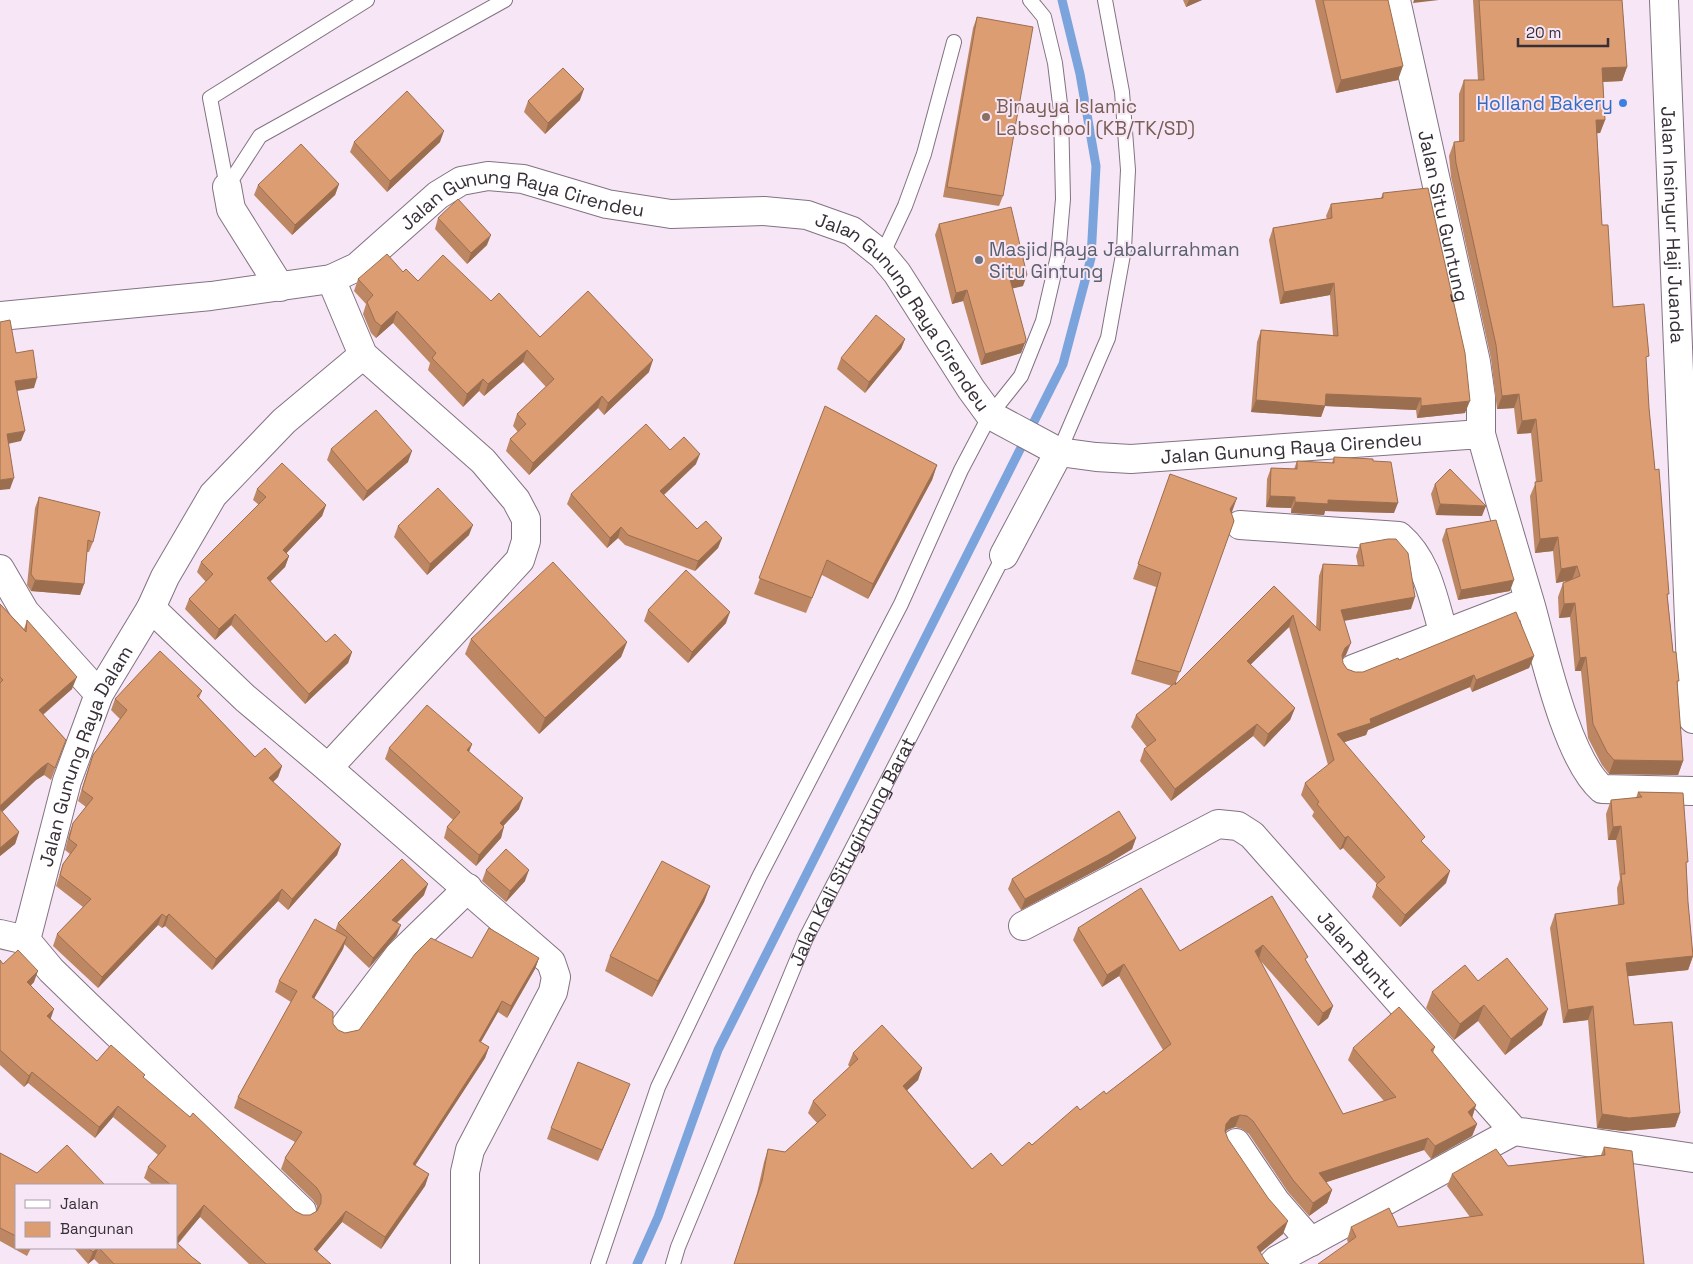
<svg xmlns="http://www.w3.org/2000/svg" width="1693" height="1264" viewBox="0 0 1693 1264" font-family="'Space Grotesk',sans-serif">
<rect width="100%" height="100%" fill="#f7e6f6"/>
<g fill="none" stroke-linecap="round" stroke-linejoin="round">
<!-- stream -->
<path stroke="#7ba4dc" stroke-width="9" d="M637,1264l21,-47 60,-167 345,-686 28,-106 5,-92 -16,-92 -18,-74"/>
<defs>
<g id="lane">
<path d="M227,187l33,-51 245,-136"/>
<path d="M227,187l-17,-89 157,-98"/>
<path d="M882,255l23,-49 19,-52 30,-112"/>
<path d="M1059,452l49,-114 16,-89 4,-79 -6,-78 -17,-92"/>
<path d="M598,1264l60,-177 101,-210 142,-273 60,-134 29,-55 31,-39 22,-55 15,-65 5,-57 -2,-87 -6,-49 -11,-46 -14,-17"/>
<path id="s1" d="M673,1264l5,-17 128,-309 198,-383"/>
</g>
<g id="street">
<path id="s2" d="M1396,0l80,362 5,35v37"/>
<path d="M227,187l4,22 49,78"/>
<path d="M1240,525l159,11c29,25 34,63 45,98"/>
<path d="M1004,555l55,-103"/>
<path d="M0,569l25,43 74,82"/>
<path d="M151,608l94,90 83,70 223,194 5,15 -3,15 -83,158 -5,22v92"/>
<path d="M1353,669l176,-68"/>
<path d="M328,768l192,-208 6,-19v-22l-10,-19 -33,-39 -120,-106 -32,-76"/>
<path id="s3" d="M1023,926l195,-102 20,2 14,9 262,296 179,27"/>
<path d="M0,934l26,6"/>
<path d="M343,1029l56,-74 69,-67"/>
<path d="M1236,1143l40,59 35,40"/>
<path id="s4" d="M302,1211l-215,-206 -36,-35 -25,-30 41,-159 32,-87 52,-86 14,-31 48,-82 71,-74 79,-66"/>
<path d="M1273,1264l4,-4 237,-129"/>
</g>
<g id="secondary">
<path id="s5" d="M0,316l211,-20 120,-17 26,-12 81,-72 23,-14 27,-5 35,3 84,25 64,10 93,-3 43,4 45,16 30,24 15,18 74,116 19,26 69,37 37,5 35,2 350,-25c16,58 33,115 50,172 13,47 36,153 71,183l91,2"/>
</g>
<g id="highway">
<path id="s6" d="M1664,0l29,719"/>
</g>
</defs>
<!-- lane casing -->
<use href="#lane" stroke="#827382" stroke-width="16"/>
<!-- street casing -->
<use href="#street" stroke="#827382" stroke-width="30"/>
<!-- secondary casing -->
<use href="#secondary" stroke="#827382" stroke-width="30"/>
<!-- highway casing -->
<use href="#highway" stroke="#827382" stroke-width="30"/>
<!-- lane -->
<use href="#lane" stroke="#fff" stroke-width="14"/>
<!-- street -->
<use href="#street" stroke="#fff" stroke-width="28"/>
<!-- secondary -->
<use href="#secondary" stroke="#fff" stroke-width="28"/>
<!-- highway -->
<use href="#highway" stroke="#fff" stroke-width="28"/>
</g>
<!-- wall -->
<path fill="#be8763" d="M1183,0h19l-16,7z
M1315,0h73l10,80 -62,13z
M1473,0h149l5,67 -5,14 -19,1 2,38 -5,13h-3l5,92 11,82 33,55 3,46 24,244 4,33 6,76 -5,14 -69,-1 -7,-9 -14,-27 -7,-67h-6l-5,-54 -11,1 -1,-21 5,-14 6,-3 -13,3 -3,-32 -18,2 -5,-57 6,-14 -5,-49 -14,1 -3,-26 -17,1 -6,-50 -40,-182 -2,-21 5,-14h5v-48l5,-14h14z
M977,17l26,179 -4,10 -56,-9 30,-169z
M580,100l-35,34 -21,-22 4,-11z
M354,142h86l-53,50 -37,-40z
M339,184l-4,11 -43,40 -38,-40 4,-10z
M1383,193l82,220 -48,5 -1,-8 -91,-4 -4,11 -70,-5 6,-70 4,-12 72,5 -3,-40 -50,9 -11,-64 4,-12 54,-9 -1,-3 5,-12 50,-6z
M438,218l49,27 -20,19 -32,-35z
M939,224l84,62 -11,2 14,51 -5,14 -40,12 -18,-64 -11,3 -17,-69z
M403,272l15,9 73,20 49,36 109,35 -45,43 -6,-7 -69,67 -23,-24 4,-12 8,-7 -5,-6 4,-12 29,-27 -23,-25 -39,34 -5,-5 -16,16 -35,-37 2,-7 -37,-40 -17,15 -5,-5 -8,-19 3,-10 -12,-13 4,-12z
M905,339l-4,10 -36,44 -28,-24 4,-11z
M825,406l112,59 -5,15 -64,119 -46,-24 -16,38 -52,-19z
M331,449l77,13 -45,39 -36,-41z
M670,450l26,14 -32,31 33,34 25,9 -4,10 -23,23 -70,-26 -7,-7 -11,10 -40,-44 4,-10z
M1334,457l39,4 21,52 -69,-2 -1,4 -33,-2v-5l-25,-1 1,-28 4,-11 23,1 3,-8 35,2z
M1170,474l61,39 3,8 -59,164 99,-99 42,42 3,-52 4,-12 35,2 -2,-10 4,-12 51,65 -67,12 2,34 -4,3 1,5 4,6 8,3h8l36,-12 135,-4 -5,12 -57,24 -2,-5 -102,43 -2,5 -22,7 79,101 23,40 -46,44 -28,-30 5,-13 -34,-36 -3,2 -28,-34 2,-4 -13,-17 4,-12 23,-18 -39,-138 -39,38 45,43 -5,12 -26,27 -11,-11 -82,65 -31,-40 4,-12 3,-2 -16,-20 5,-12 36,-29 -41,-12 25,-87 -23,-8z
M1435,484l47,32 -46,-1 -5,-21z
M257,489l69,16 -4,11 -36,37 3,3 -4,11 -15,14 56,61 26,10 -4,11 -43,41 -74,-79 -16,15 -30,-31 4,-10 17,-17 -9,-10 4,-10 58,-57 -6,-5z
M39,497l54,45 -4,10h-2l-3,32 -4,11 -49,-4 -4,-6 8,-77z
M398,526l71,9 -42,40 -33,-38z
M1446,529l64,62 -52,9 -16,-60z
M0,604l24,25 3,-9 45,69 -29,26 23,25 -15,40 -7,-5 -8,5 -34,32 17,20 -4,12 -15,12z
M648,610l78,13 -38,40 -44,-42z
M471,639l156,3 -6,15 -82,77 -74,-80z
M202,691l-3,7 56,59 27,9 -4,11 -5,5 68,62 -4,11 -49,55 -10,-9 -66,69 -47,-44 -3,2 -4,-3 -60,63 -45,-42 4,-12 26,-27 -27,-21 7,-22 7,-10 -5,-4 4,-16 4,-11 13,-16 -8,-6 11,-35 4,-11 27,-36 -9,-9 4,-11z
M472,744l-3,8 50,57 -16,17 -2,12 -25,28 -32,-28 3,-11 6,-7 -68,-61 4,-11z
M1638,792l45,1 5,109 5,54 -5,14 -61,6 7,49 46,88 -5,14 -51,4 -27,-3 -9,-108 -25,3 -13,-95 5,-14 63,-9 -1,-17 3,-9 -4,-39h-8l-2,-26 5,-14 25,-2z
M1136,838l-4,11 -28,17 -83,44 -13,-21 4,-10z
M486,870l39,11 -19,21 -24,-21z
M710,886l-6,16 -52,95 -47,-26 5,-15z
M424,895l-27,28v12l-28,33 -25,-24 -1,5 -29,49 24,32 7,3 14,-3 113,-72h67l-4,11 -28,49 -9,-6 -17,30 8,5 -4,11 -70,107 14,9 -4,12 -44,63 -39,-27 -25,30 14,12h-82l-49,-47 -22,27 14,13 9,7h-102l-5,-5 -6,5 -14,-16h102v-63h-23l-9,-7 4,-11 10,-12 -45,-38 -18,21 -67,-55 -4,4 -24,-22v-105l3,4 31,18 -3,3 20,34 46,42 46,17 152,133 8,4h7l7,-4v-5l-4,-6 -32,-31 4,-11 10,-16 -61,-34 4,-11 53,-95 -16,-10 4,-11 56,-50 3,-8z
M1272,896l34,66 27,44 -5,12 -10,8 -60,-68 85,156 41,-13 -36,-41 5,-12 82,-1 -2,6 43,52 -4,12 5,7 -5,12 -41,23 -7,-9 -98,32 6,8 -5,13 -18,13 -21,-24 -39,-58 -7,-5 -7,-2 -8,3 -2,2 3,7 55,95 -23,19 6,9 3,2h-535l23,-71 7,-31 4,-13 17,3 32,-29 -9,-10 5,-12 37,-34 -2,-2 5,-12 69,15 -4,12 -11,10 65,79 30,-3 78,-56 26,-16 57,-44 -44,-74 -17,11 -29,-47 5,-12 102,23z
M1478,981l64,44 -37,30 -27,-34 -24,19 -28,-32 6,-16z
M626,1094l-28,67 -51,-22 4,-11z
M1604,1147l40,117 -296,-22 -1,-2 4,-13h47l72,-10 -23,-31 5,-12 56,-8 93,-11z
M0,1153l37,20 -21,12v63h15l-4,8 -27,-15z"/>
<!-- shaded-wall -->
<path fill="#9b6e50" d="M1189,0h13l-16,7z
M1414,0h25l-26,3z
M1403,66l-5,14 -62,13 5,-13z
M1627,67l-5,14 -25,1 5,-14z
M584,89l-4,11 -35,34 3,-11z
M1596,120h9l-5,13 -9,1z
M444,131l-4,11 -53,50 3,-11z
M339,184l-4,11 -43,40 3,-10z
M491,235l-4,10 -20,19 4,-11z
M1027,275l-4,11 -17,4 4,-11z
M1334,283l-4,12 -50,9 4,-12z
M967,290l-4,11 -11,3 4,-11z
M397,311l-4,12 -17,15 5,-12z
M905,339l-4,10 -36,44 4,-11z
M1025,343l-4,10 -40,12 4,-11z
M527,350l-4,12 -39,34 4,-12z
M653,360l-4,12 -45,43 4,-12z
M37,378l-3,10 -23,4 4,-11z
M483,379l-4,12 -16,16 4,-13z
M1326,394l95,4 -5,12 -91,-4 -4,11 -70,-5 5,-12z
M1519,394l-5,14 -17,1 5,-13z
M602,396l-4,12 -69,67 4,-12z
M1470,401l-5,12 -48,5 4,-12z
M1536,419l-5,14 -14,1 5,-13z
M25,431l-4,10 -18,4 4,-11z
M412,451l-4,11 -45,39 4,-10z
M700,454l-4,10 -39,37 3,-10z
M937,465l-5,15 -64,119 5,-15z
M14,478l-4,11 -10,1v-10z
M1270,496l25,1 -4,11 -25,-1z
M1237,498l-5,14 -7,11 5,-14z
M1328,500l70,3 -4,10 -69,-2 -1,4 -33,-2 4,-11z
M1440,504l46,2 -4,10 -46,-1z
M326,505l-4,11 -43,45 4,-11z
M473,525l-4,10 -42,40 3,-11z
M621,527l-3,11 -11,10 3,-10z
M1558,537l-5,14 -18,2 5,-14z
M722,538l-4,10 -23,23 3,-10z
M289,556l-4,11 -22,22 4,-11z
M1577,566l-5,14 -16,3 5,-14z
M35,580l49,4 -4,11 -49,-4z
M1514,580l-4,11 -52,9 3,-10z
M1415,597l-4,12 -75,13 5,-12z
M1575,603l-5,14 -11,1 5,-14z
M730,612l-4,11 -38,40 4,-11z
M235,614l-4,11 -16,15 4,-11z
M1293,615l-4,12 -47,46 5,-12z
M627,642l-6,15 -82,77 6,-16z
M1351,643l-5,12 -5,5 4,-12z
M352,652l-4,11 -43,41 4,-10z
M1534,656l-5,12 -57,24 4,-12z
M1586,657l-5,14h-6l5,-13z
M1474,675l-4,12 -102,43 -2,5 -33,11 4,-12 33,-15z
M77,677l-5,12 -38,33 5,-12z
M1295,708l-5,12 -26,27 4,-13z
M1257,724l-4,12 -82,65 4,-12z
M472,744l-4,10 -1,-4z
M1614,760l69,1 -5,14 -69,-1z
M48,763l-4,12 -8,5 -36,34v-8l41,-38z
M282,766l-4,11 -13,13 4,-12z
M523,798l-4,11 -23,25 4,-11z
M1621,826l-5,14h-8l5,-13z
M504,827l-3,11 -25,28 3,-11z
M19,832l-4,12 -15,12v-8z
M1348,836l-5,12 -3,2 5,-12z
M1136,838l-4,11 -28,17 -83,44 4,-11z
M341,844l-4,11 -49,55 4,-11z
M529,870l-4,11 -19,21 4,-11z
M1450,871l-4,12 -46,44 5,-12z
M428,884l-4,11 -36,36 4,-11z
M710,886l-6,16 -52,95 6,-16z
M282,889l-4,12 -66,69 4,-11z
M162,914l-4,11 -60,63 4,-11z
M169,914l-4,12 -3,2 4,-11z
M401,925l-4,10 -28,33 4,-10z
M347,937l-4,12 -35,60 4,-12z
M1263,945l-4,13 -9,6 5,-13z
M1693,956l-5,14 -67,7 5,-14z
M539,958l-4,11 -28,49 4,-12z
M1124,964l-5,12 -17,11 5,-12z
M38,971l-4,11 -11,11 4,-11z
M502,1001l-4,11 -23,40 4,-11z
M1484,1005l-6,16 -24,19 6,-16z
M1333,1006l-5,12 -10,8 5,-13z
M1593,1006l-5,14 -25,3 5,-13z
M54,1009l-4,12 -3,-5z
M1548,1009l-6,16 -37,30 6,-16z
M489,1047l-4,11 -76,117 4,-11z
M922,1068l-4,12 -19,18 4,-12z
M32,1072l-4,11 -4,4 5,-11z
M630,1084l-4,10 -28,67 4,-11z
M1476,1105l-4,13 -4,-6z
M118,1106l-5,11 -18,21 4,-11z
M1680,1113l-5,14 -51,4 -27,-3 5,-14z
M1240,1115l-5,12 -8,3 -5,7 4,-13 5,-6z
M1477,1124l-5,12 -41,23 4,-13z
M1428,1138l-4,12 -109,36 4,-13z
M429,1174l-4,12 -44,63 4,-12z
M1332,1190l-5,13 -18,13 4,-13z
M204,1205l-4,12 -24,28v-6z
M346,1211l-4,11 -32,38 4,-11z
M1288,1221l-5,13 -31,25 5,-12z
M98,1248l-4,11 -6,5 5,-12z"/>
<!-- building -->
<path fill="#dd9d73" stroke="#9b6e50" d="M1323,0h65l15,66 -62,14z
M1479,0h143l5,67 -25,1 3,52h-9l6,105h6l5,82 31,-3 5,52 -3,1 3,51 6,62 4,-1 10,125h-2l6,58h3l3,29h-2l6,80 -69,-1 -7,-8 -14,-28 -7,-67 -6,1 -5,-55 -11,1 -1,-21 17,-7 -3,-10 -16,3 -3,-32 -18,2 -5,-57 7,-1 -6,-62 -14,2 -3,-27 -17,2 -6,-51 -40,-182 -2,-21 10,-1v-61h20z
M977,17l56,10 -30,169 -56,-9z
M563,68l21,21 -36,34 -20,-22z
M407,91l37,40 -54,50 -36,-39z
M301,144l38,40 -44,41 -37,-40z
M1428,188l37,165 5,48 -49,5v-8l-95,-4 -1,12 -69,-6 5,-70 77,6 -4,-53 -50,9 -11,-64 59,-10 -1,-14 52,-6v-5z
M458,199l33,36 -20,18 -33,-35z
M1011,207l16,68 -17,4 16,60 -1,4 -40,11 -18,-64 -11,3 -17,-69z
M387,254l16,18 3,-3 12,12 25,-26 48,46 8,-8 41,44 48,-46 65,69 -45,43 -6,-7 -69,67 -23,-24 16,-15 -9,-10 37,-35 -27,-29 -39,34 -5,-5 -16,15 -35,-36 4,-5 -39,-42 -16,15 -6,-5 -8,-19 6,-7 -15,-16z
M876,315l29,24 -36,43 -28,-24z
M10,320l6,33 17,-3 4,28 -22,3 10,50 -18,3 7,44 -14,2v-158z
M825,406l112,59 -64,119 -46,-24 -15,38 -53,-20z
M376,410l36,41 -45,40 -36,-42z
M646,424l24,26 14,-13 16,17 -40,37 37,38 9,-8 16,17 -24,23 -70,-26 -7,-8 -11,11 -39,-44z
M1334,457l39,2v2l18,1 7,41 -70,-3v4l-33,-2v-5l-25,-1 1,-28 26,1v-8l37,2z
M282,463l44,42 -43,45 6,6 -22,22 59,64 9,-8 17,18 -43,42 -74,-80 -16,15 -30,-30 24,-25 -12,-12 65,-65 -9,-8z
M1450,469l36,37 -46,-2 -5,-20z
M1170,474l67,24 -7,11 4,12 -54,151 -44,-12 25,-87 -23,-9z
M438,488l35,37 -43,39 -32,-38z
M39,497l61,15 -7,30 -5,-2 -4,44 -49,-4 -4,-6z
M1496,520l18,60 -53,10 -15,-61z
M1388,539h8l12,14 7,44 -74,13 10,33 -6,5 -3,7 1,8 4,6 8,3h8l35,-14 1,2 117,-48 18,44 -58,24 -2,-5 -104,44 1,4 -34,11 88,103 -4,4 29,30 -45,44 -29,-30 9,-8 -37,-41 -3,2 -28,-34 2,-2 -14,-19 29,-23 -41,-145 -46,46 48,47 -27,26 -11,-10 -82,65 -31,-40 12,-9 -20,-25 40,-33 -1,3 99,-99 46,45 3,-67 41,2 -4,-22z
M553,562l74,80 -82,76 -74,-79z
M686,570l44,42 -38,40 -44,-42z
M0,604l26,28 1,-12 50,57 -38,33 27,30 -11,28 -7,-5 -7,5 -41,38v-123l3,-3 -3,-3z
M160,651l42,40 -5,5 58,61 10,-9 17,18 -13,12 72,66 -49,55 -10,-10 -66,70 -47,-45 -3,3 -4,-3 -60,63 -45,-43 34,-35 -31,-24 3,-11 14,-19 -8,-6 4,-16 20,-25 -11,-8 11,-35 34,-45 -12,-11z
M427,705l45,39 -5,6 56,48 -23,25 4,4 -25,28 -32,-28 13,-15 -71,-64z
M1638,792l45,1 5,69h-2l2,40 5,54 -67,7 8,62 38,-3 8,91 -51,5 -27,-4 -9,-108 -25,4 -13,-96 69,-10 -3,-30h4l-4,-48 -8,1 -2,-27 31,-3z
M0,809l19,23 -19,16z
M1119,811l17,27 -28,17 -83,44 -13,-20z
M506,849l23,21 -19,21 -24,-21z
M402,859l26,25 -36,36 9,5 -28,33 -35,-35z
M662,861l48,25 -52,95 -48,-25z
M1141,888l39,63 92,-55 36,61 -3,2 28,47 -10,7 -60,-68 -8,6 88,163 53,-17 -43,-49 46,-41 36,40 -4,3 45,55 -8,7 9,12 -42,22 -7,-8 -109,35 13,17 -19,13 -20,-23 -40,-59 -6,-5 -7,-1 -9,3 -5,6 -1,7 3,8 40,59 20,23 -31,26 9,15 3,2h-535l28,-83 6,-32 17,3 41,-37 -13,-14 45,-42 -5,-6 29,-28 40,43 -19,18 69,83 19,-16 11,13 27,-24 3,3 45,-39 3,4 24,-19 2,3 65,-50 -47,-80 -17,11 -29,-47z
M315,919l32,18 -35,60 21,15v12l5,6 7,3 14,-3 56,-76 16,-16 41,20 17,-30 50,30 -28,48 -9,-5 -23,40 10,6 -76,117 16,10 -44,63 -39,-26 -32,38 17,15h-65l-62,-59 -28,34v-54h-5l-23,-18 18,-21 -48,-40 -19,21 -67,-55 -3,4 -29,-26v-90l3,4 15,-14 20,21 -11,11 27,27 -7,7 50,45 14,-16 34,30 -2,2 47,40 3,-4 102,98 8,4h7l7,-4 4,-8v-8l-4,-7 -32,-30 17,-26 -64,-35 59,-106 -18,-10z
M1507,958l41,51 -37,30 -27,-34 -24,19 -28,-32 33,-27 13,16z
M578,1062l52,22 -28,66 -51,-22z
M67,1145l38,40h-89v51l-16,-8v-75l37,20z
M1604,1147l28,4 12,113h-326l38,-27 -5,-10 38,-19 9,19 85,-12 -31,-41 44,-25 12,17 97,-11z
M176,1242l16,15 9,7h-87l-15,-16h77z
M88,1248h10l-5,4z"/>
<!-- markers -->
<circle fill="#3f7fe0" stroke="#f7e6f6" stroke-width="2" cx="1623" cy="103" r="5"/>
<circle fill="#8d6e63" stroke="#f7e6f6" stroke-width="2" cx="986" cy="117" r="5"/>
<circle fill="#6b7280" stroke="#f7e6f6" stroke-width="2" cx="979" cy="260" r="5"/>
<g text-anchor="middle" stroke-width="4" stroke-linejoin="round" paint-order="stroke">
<!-- shop labels -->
<g font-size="19" fill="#366cbe" stroke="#f7e6f6" text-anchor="end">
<text x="1613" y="110">Holland Bakery</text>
</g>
<!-- education labels -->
<g font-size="19" fill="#785e54" stroke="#f7e6f6" text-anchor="start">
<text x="996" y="113">Bjnayya Islamic<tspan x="996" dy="22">Labschool (KB/TK/SD)</tspan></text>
</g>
<!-- street labels -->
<g font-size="19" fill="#362f36" stroke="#f7e6f6">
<text dy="7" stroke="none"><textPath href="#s2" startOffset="221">Jalan Situ Guntung</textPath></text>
<text dy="7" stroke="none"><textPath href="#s5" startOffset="554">Jalan Gunung Raya Cirendeu</textPath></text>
<text dy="7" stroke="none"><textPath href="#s6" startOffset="225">Jalan Insinyur Haji Juanda</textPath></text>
<text dy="7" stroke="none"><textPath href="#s5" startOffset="989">Jalan Gunung Raya Cirendeu</textPath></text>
<text dy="7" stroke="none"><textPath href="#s5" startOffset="1439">Jalan Gunung Raya Cirendeu</textPath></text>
<text dy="7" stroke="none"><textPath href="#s4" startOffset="581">Jalan Gunung Raya Dalam</textPath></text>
<text dy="7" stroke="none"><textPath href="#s1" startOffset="450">Jalan Kali Situgintung Barat</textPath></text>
<text dy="7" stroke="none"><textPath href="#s3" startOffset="416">Jalan Buntu</textPath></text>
</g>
<!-- worship labels -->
<g font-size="19" fill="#5b616d" stroke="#f7e6f6" text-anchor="start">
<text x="989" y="256">Masjid Raya Jabalurrahman<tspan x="989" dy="22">Situ Gintung</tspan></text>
</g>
</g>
<!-- legend -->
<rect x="15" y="1184" width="162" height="65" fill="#f7e6f6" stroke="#aa9da9"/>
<rect x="25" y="1200" width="25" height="8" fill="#ffffff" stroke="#aa9da9"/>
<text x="60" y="1209" font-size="15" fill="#362f36">Jalan</text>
<rect x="25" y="1222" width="25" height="15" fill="#dd9d73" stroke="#aa9da9"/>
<text x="60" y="1234" font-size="15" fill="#362f36">Bangunan</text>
<!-- scale -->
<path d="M1518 38v8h90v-8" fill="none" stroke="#362f36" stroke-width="2.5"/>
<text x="1526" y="38" font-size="15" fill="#362f36" stroke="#f7e6f6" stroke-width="4" paint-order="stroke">20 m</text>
</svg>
